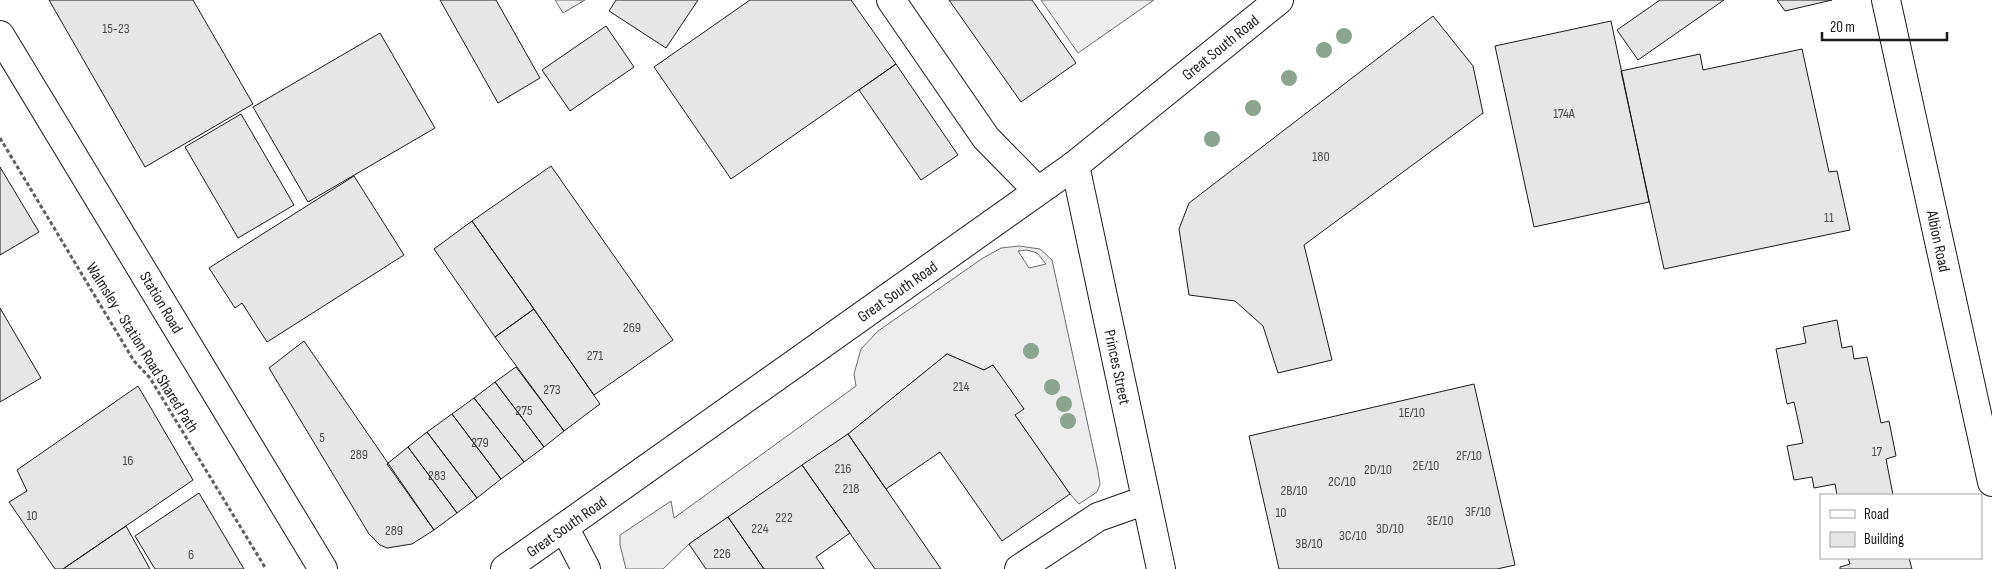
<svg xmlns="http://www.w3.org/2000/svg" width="1992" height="569" viewBox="0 0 1992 569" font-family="'Sofia Sans Condensed',sans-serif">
<rect width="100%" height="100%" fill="#fff"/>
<!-- built -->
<path fill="#ededed" stroke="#6a6a6a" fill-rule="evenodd" d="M555,0h30l-22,13z
M1041,0h113l-76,53z
M1019,246l21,3 12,11 46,211 2,13 -3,8 -18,12 -9,-10 -55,-79 -22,-50 -9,5 -37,-16 -99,80 -159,110 -26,25h-37l-6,-24v-10l51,-34 3,17 182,-132 -2,-12 7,-25 17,-18 105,-73 18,-10zM1027,250l10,3 9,11 -17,4 -11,-17z"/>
<!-- building -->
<path fill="#e6e6e6" stroke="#1a1a1a" d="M49,0h144l60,104 -108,63z
M440,0h56l44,78 -42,25z
M616,0h82l-32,48 -57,-37z
M750,0h101l45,64 -165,115 -77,-112z
M949,0h83l44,63 -55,39z
M1660,0h64l-86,60 -21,-30z
M1777,0h55l-47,11z
M1433,16l40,50 10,47 -179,132 28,115 -54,13 -15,-47 -28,-25 -46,-6 -10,-66 10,-26z
M1611,21l38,181 -115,25 -39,-181z
M606,26l28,41 -64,44 -28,-41z
M380,33l55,95 -127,74 -55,-95z
M1802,49l27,123 8,-1 13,59 -186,39 -43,-198 79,-17 3,16z
M896,64l62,91 -37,25 -62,-90z
M241,114l53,91 -56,33 -53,-91z
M551,166l122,174 -79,55 -122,-174z
M0,167l39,65 -39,23z
M354,176l50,79 -137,87 -25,-39 -7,5 -26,-40z
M472,221l62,88 -39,28 -61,-88z
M0,308l41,70 -41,24z
M534,309l66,95 -36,27 -69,-94z
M1837,320l5,28 10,-2 2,13 13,-2 14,66 8,-2 7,35 -10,3 7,36h-56l-2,-11 -21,4 -2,-11 -18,3 -7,-34 16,-3 -9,-41 -7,2 -11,-55 30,-6 -3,-16z
M304,341l130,189 -22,14 -25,4 -7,-3 -11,-11 -100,-166z
M947,354l37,16 9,-5 31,44 -9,6 55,79 -68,47 -62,-89 -54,37 -38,-55z
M516,367l48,64 -20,16 -49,-65z
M495,382l49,65 -20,15 -50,-64z
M1474,384l41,181 -18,4h-218l-30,-133z
M138,386l55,94 -130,89h-8l-46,-67 18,-11 -10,-21z
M474,398l50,64 -23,17 -49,-65z
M452,414l49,65 -24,19 -50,-66z
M427,432l50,66 -20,15 -49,-66z
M848,434l38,55 55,80h-66l-73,-104z
M408,447l49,66 -23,17 -47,-66z
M802,465l48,68 -34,24 8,12h-60l-36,-52z
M199,493l45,76h-89l-20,-33z
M728,517l36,52h-58l-17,-25z
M126,526l24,43h-87z
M1848,558h61l3,11h-72v-2l10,-3z"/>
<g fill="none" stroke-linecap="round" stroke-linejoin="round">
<defs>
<path id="minor" d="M891,0l95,138 52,53
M1886,0l106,482
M0,35l323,534
M564,527l22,42
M505,569l570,-404
M1019,569l79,-52 48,-17"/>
<path id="major" d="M1161,569l-86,-404 204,-165"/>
</defs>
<!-- minor casing -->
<use href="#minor" stroke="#1a1a1a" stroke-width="30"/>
<!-- major casing -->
<use href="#major" stroke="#1a1a1a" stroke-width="30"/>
<!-- path -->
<path stroke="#5f5f5f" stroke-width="3" stroke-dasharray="4 2.5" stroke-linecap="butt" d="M0,138l134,223 16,17 116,191"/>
<!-- minor -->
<use href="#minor" stroke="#fff" stroke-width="28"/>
<!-- major -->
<use href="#major" stroke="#fff" stroke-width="28"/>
</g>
<!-- trees -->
<g fill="#8aa48f">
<circle cx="1344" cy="36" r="8"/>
<circle cx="1324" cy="50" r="8"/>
<circle cx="1289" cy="78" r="8"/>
<circle cx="1253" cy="108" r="8"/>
<circle cx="1212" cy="139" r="8"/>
<circle cx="1031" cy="351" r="8"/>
<circle cx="1052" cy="387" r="8"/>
<circle cx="1064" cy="404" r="8"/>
<circle cx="1068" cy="421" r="8"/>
</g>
<g text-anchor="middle" stroke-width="4" stroke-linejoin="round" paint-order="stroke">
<!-- number labels -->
<g font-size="14" fill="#4d4d4d">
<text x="116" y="33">15-23</text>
<text x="1564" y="118">174A</text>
<text x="1321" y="161">180</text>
<text x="1829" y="222">11</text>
<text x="632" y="332">269</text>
<text x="595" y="360">271</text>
<text x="961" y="391">214</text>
<text x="552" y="394">273</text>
<text x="524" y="415">275</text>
<text x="1412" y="417">1E/10</text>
<text x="322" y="442">5</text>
<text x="480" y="447">279</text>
<text x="1877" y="456">17</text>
<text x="359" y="459">289</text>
<text x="1469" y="460">2F/10</text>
<text x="128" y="465">16</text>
<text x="1426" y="470">2E/10</text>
<text x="843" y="473">216</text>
<text x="1378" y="474">2D/10</text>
<text x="437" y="480">283</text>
<text x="1342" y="486">2C/10</text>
<text x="851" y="493">218</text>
<text x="1294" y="495">2B/10</text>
<text x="1478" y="516">3F/10</text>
<text x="1281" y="517">10</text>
<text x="32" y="520">10</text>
<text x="784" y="522">222</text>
<text x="1440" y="525">3E/10</text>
<text x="760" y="533">224</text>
<text x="1390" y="533">3D/10</text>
<text x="394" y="535">289</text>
<text x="1353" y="540">3C/10</text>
<text x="1309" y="548">3B/10</text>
<text x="722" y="558">226</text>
<text x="191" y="559">6</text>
</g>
<!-- street labels -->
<g font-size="16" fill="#1a1a1a" stroke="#fff">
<text transform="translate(1220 47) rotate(-39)" y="6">Great South Road</text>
<text transform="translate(1939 241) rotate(78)" y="6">Albion Road</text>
<text transform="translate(897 291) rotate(-35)" y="6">Great South Road</text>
<text transform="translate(162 302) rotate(59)" y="6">Station Road</text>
<text transform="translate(143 347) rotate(58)" y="6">Walmsley - Station Road Shared Path</text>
<text transform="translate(1118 367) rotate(78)" y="6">Princes Street</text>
<text transform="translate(566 526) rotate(-35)" y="6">Great South Road</text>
</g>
</g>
<!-- legend -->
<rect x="1820" y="494" width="162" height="65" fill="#ffffff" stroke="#a3a3a3"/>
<rect x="1830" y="510" width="25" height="8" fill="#ffffff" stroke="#a3a3a3"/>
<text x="1864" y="519" font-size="15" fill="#1a1a1a">Road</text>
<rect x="1830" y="532" width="25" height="15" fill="#e6e6e6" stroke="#a3a3a3"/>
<text x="1864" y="544" font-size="15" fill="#1a1a1a">Building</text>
<!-- scale -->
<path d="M1822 32v8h125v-8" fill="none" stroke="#1a1a1a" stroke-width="2.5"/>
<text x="1830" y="32" font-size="15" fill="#1a1a1a" stroke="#ffffff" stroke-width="4" paint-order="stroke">20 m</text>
</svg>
